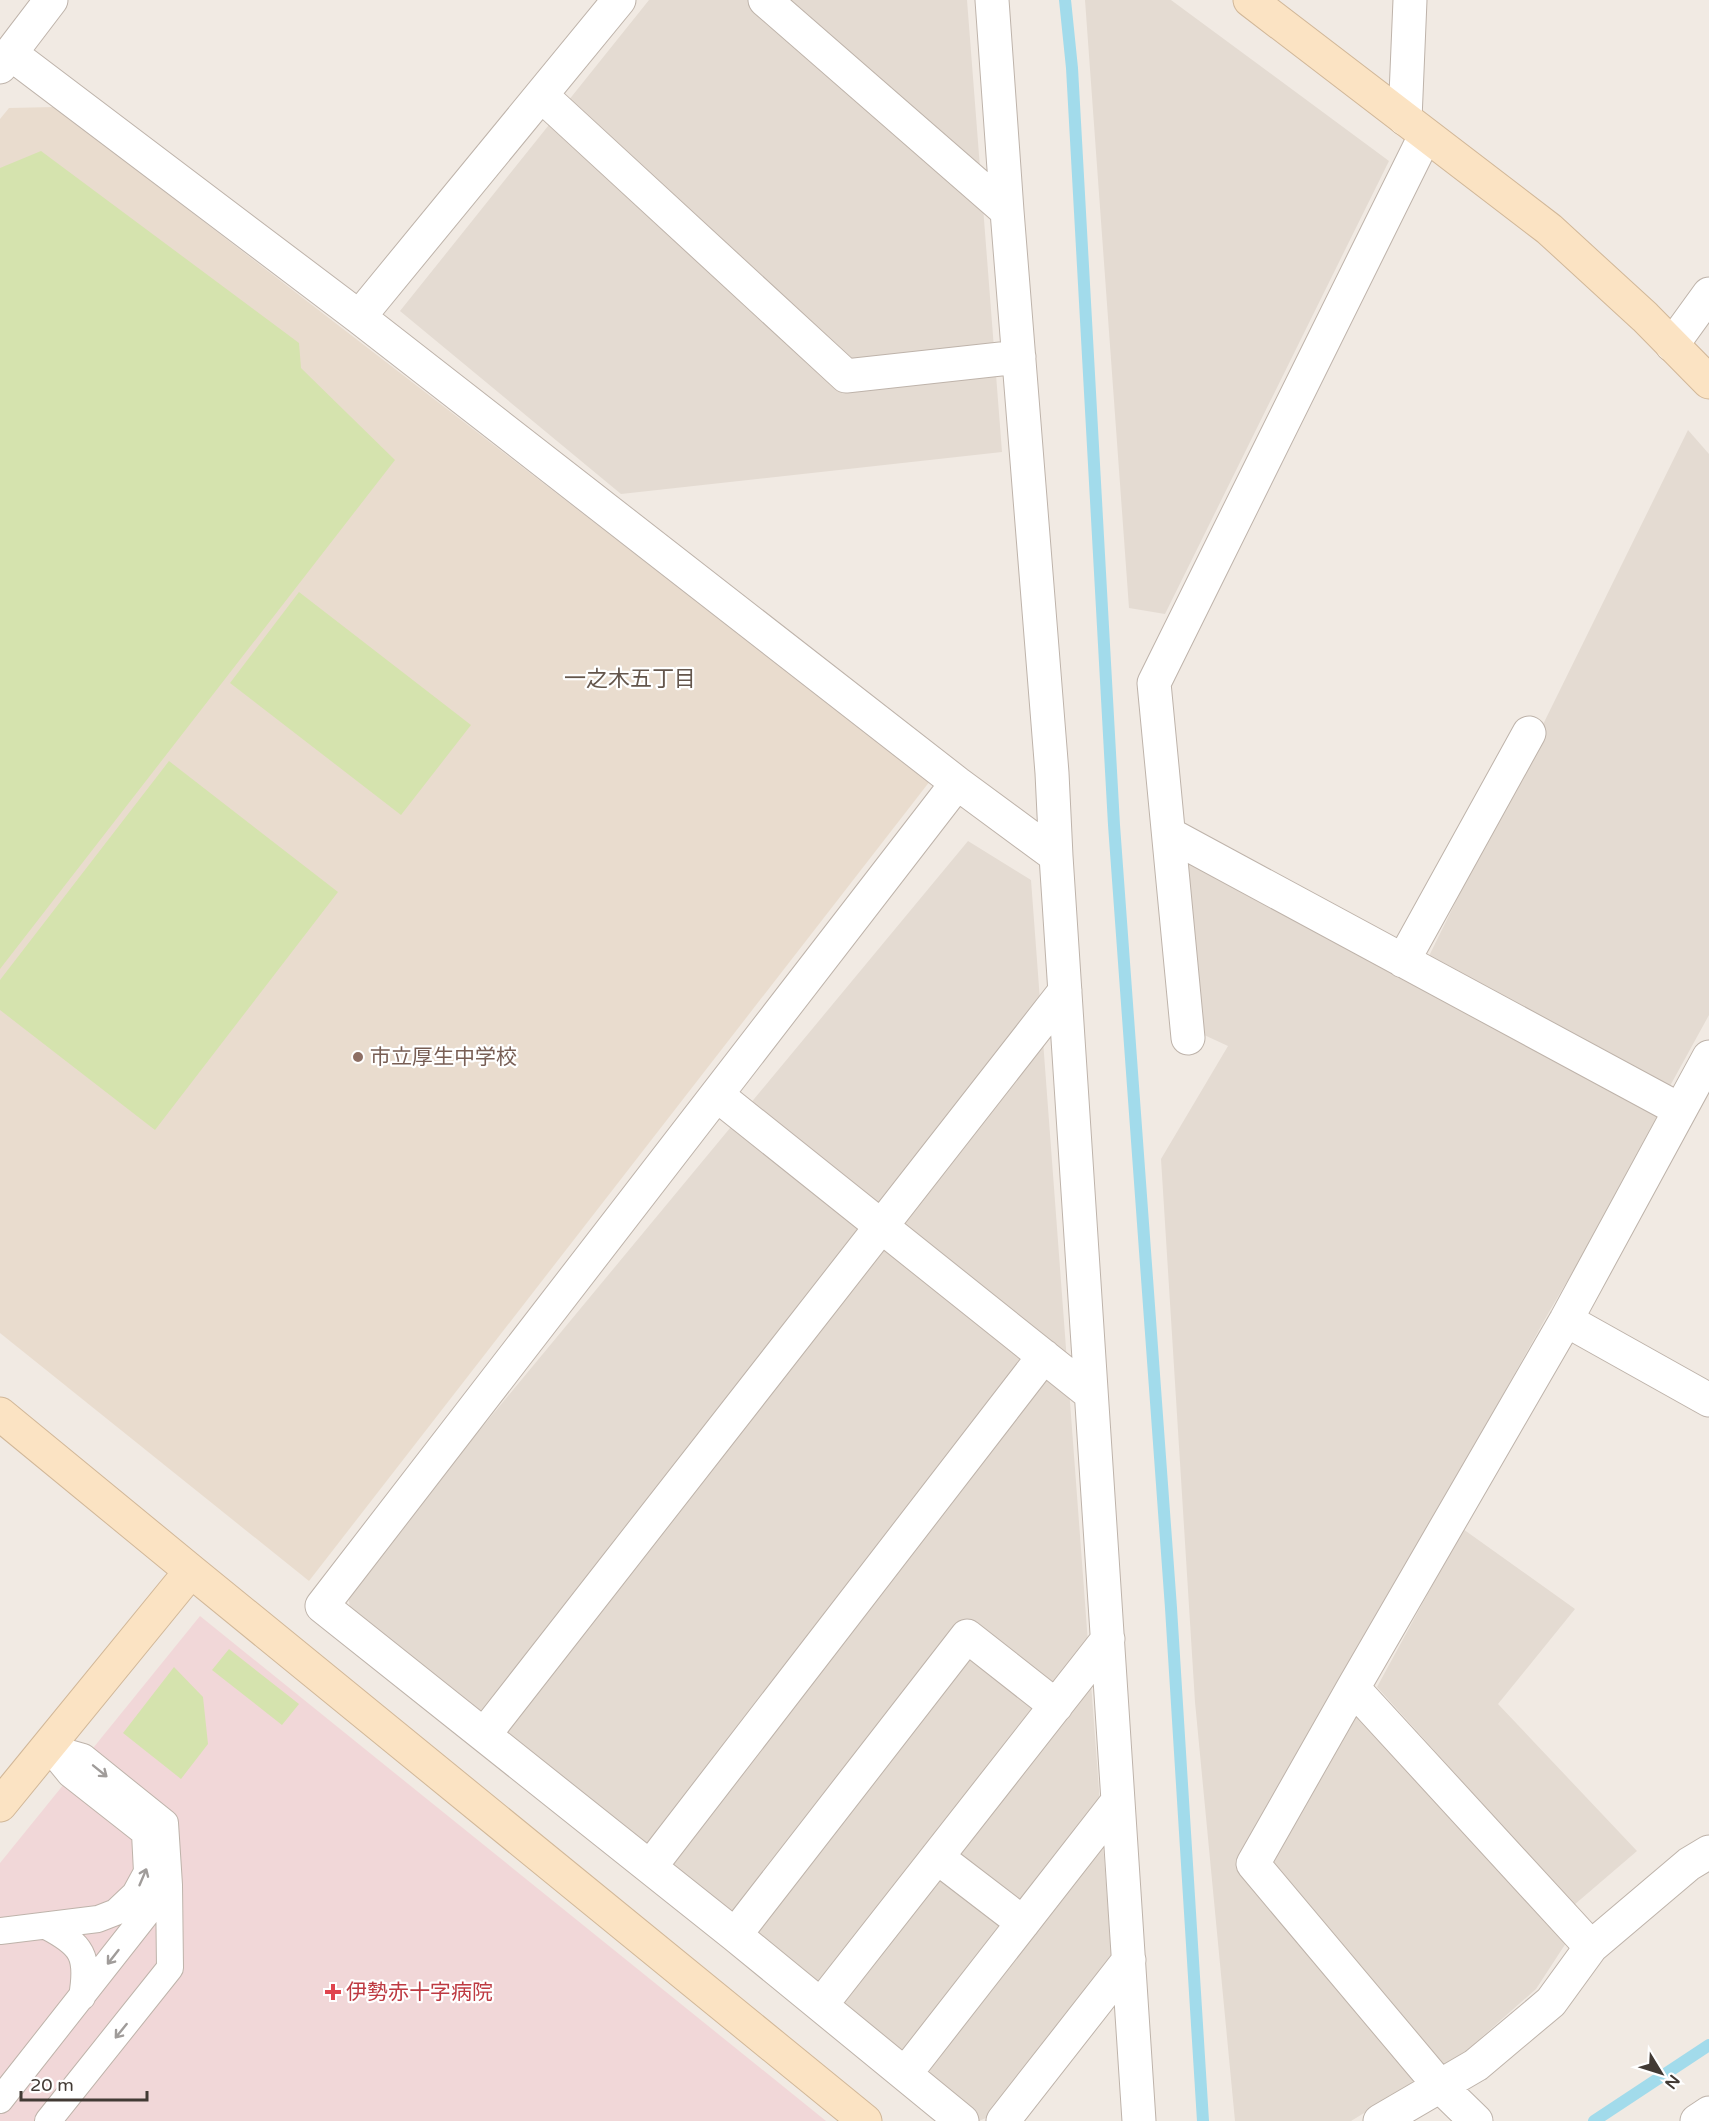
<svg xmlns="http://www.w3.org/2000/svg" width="1709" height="2121" viewBox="0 0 1709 2121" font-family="'Varela Round','Noto Sans JP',sans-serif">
<rect width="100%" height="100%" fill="#f1eae3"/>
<!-- residential -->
<path fill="#e4dbd2" d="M649,0h318l35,452 -381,42 -221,-183z
M1085,0h86l218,161 -224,453 -36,-6z
M1688,430l21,24v561l-39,71 -241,-130z
M968,841l63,39 81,1084 -117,150 -16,7h-5l-624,-510 -2,-22z
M1185,857l479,260 -115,195 -307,552 173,218 -64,39h-116l-40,-419 -34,-543 67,-113 -26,-12z
M1463,1529l112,80 -77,95 139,147 -63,54 -197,-218z
M1354,1707l212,236 -30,46 -70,62 -26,16 -170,-205z"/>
<!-- education -->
<path fill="#e9dcce" d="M55,107l875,674 -621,800 -309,-248v-1214l9,-11z"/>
<!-- medical -->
<path fill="#f1d7d8" d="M200,1616l626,505h-826v-258z"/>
<!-- green -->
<path fill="#d5e3ae" d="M41,151l258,192 2,25 94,92 -395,509v-801z
M299,592l172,133 -70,90 -171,-132z
M169,761l169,131 -183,238 -155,-120v-30z
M229,1649l70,55 -17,21 -70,-55z
M174,1667l29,30 5,47 -27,35 -58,-46z"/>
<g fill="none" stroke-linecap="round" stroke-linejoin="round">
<!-- stream -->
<path stroke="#a2dbeb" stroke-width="12" d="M1065,0l7,68 42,757 57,783 32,513
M1594,2121l115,-76"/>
<defs>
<path id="lane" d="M46,1926c37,19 43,30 36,71
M0,1931l98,-12 18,-7 19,-18 12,-22 -2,-39 -75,-59 -22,-27
M0,2100l169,-215 -4,-62 -82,-66 -35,-10
M48,2121l122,-153 -1,-83"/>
<path id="street" d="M765,0l242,211
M992,0l15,211 45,562 4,83 83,1265
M10,53l349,264 598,466 99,73
M0,67l51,-67
M541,95l305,281 173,-19
M1405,119l5,-119
M359,317l260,-317
M1672,345l37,-51
M957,783l-635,823 413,329 227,186
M1169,834l511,276
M1403,961l126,-228
M1188,1038l-34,-355 271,-547
M717,1095l374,299
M1566,1320l143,80
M1353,1688l238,259
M484,1735l581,-744
M937,1857l86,66
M650,1867l394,-511
M735,1935l232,-299 89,70
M821,2005l287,-366
M905,2074l213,-273
M1003,2121l126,-161
M1380,2121l96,-56 75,-63 40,-55 98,-83 20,-12
M1476,2121l-37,-36 -186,-221 100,-176 213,-368 143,-263
M1697,2121l12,-8"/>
<path id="secondary" d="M1250,0l299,229 96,88 64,65
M0,1414l191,157 -191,234
M191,1571l674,550"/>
</defs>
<!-- lane casing -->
<use href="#lane" stroke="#beb3aa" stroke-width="28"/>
<!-- street casing -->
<use href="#street" stroke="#beb3aa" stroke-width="35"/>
<!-- secondary casing -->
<use href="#secondary" stroke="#d1b798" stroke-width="35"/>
<!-- lane -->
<use href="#lane" stroke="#fff" stroke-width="26"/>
<!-- street -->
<use href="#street" stroke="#fff" stroke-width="33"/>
<!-- secondary -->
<use href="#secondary" stroke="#fbe3c3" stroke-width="33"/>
</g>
<!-- one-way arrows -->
<defs><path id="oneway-shaft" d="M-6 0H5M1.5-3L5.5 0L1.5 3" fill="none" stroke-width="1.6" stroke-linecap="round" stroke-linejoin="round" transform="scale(1.5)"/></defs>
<g stroke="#a09c9a">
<use href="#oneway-shaft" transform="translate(100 1771) rotate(39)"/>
<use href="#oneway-shaft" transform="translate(143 1877) rotate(-67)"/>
<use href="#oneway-shaft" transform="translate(113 1957) rotate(128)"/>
<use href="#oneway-shaft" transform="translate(121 2031) rotate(129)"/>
</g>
<!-- markers -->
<circle fill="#8d6e63" stroke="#fff" stroke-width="2" cx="358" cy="1057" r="6"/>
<path fill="#e0444e" stroke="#fff" stroke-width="2" d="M330 1983h6v6h6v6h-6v6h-6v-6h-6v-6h6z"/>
<g text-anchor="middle" stroke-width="4.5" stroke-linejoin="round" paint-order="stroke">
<!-- education labels -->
<g font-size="21" fill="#785e54" stroke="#fff" text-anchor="start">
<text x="370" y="1064">市立厚生中学校</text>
</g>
<!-- health labels -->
<g font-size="21" fill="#be3a42" stroke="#fff" text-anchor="start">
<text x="346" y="1999">伊勢赤十字病院</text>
</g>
<!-- neighbourhood labels -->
<g font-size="22" fill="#64564c" stroke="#fff">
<text x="630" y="686">一之木五丁目</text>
</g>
</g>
<!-- north arrow -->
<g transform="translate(1661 2073) rotate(128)" stroke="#ffffff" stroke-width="4.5" paint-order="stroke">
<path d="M0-4.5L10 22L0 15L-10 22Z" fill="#423a34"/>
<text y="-9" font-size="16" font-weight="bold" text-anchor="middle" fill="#423a34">N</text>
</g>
<!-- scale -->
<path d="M21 2091v9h126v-9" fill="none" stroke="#423a34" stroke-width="3"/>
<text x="30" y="2091" font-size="18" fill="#423a34" stroke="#ffffff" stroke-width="4.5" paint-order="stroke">20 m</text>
</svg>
